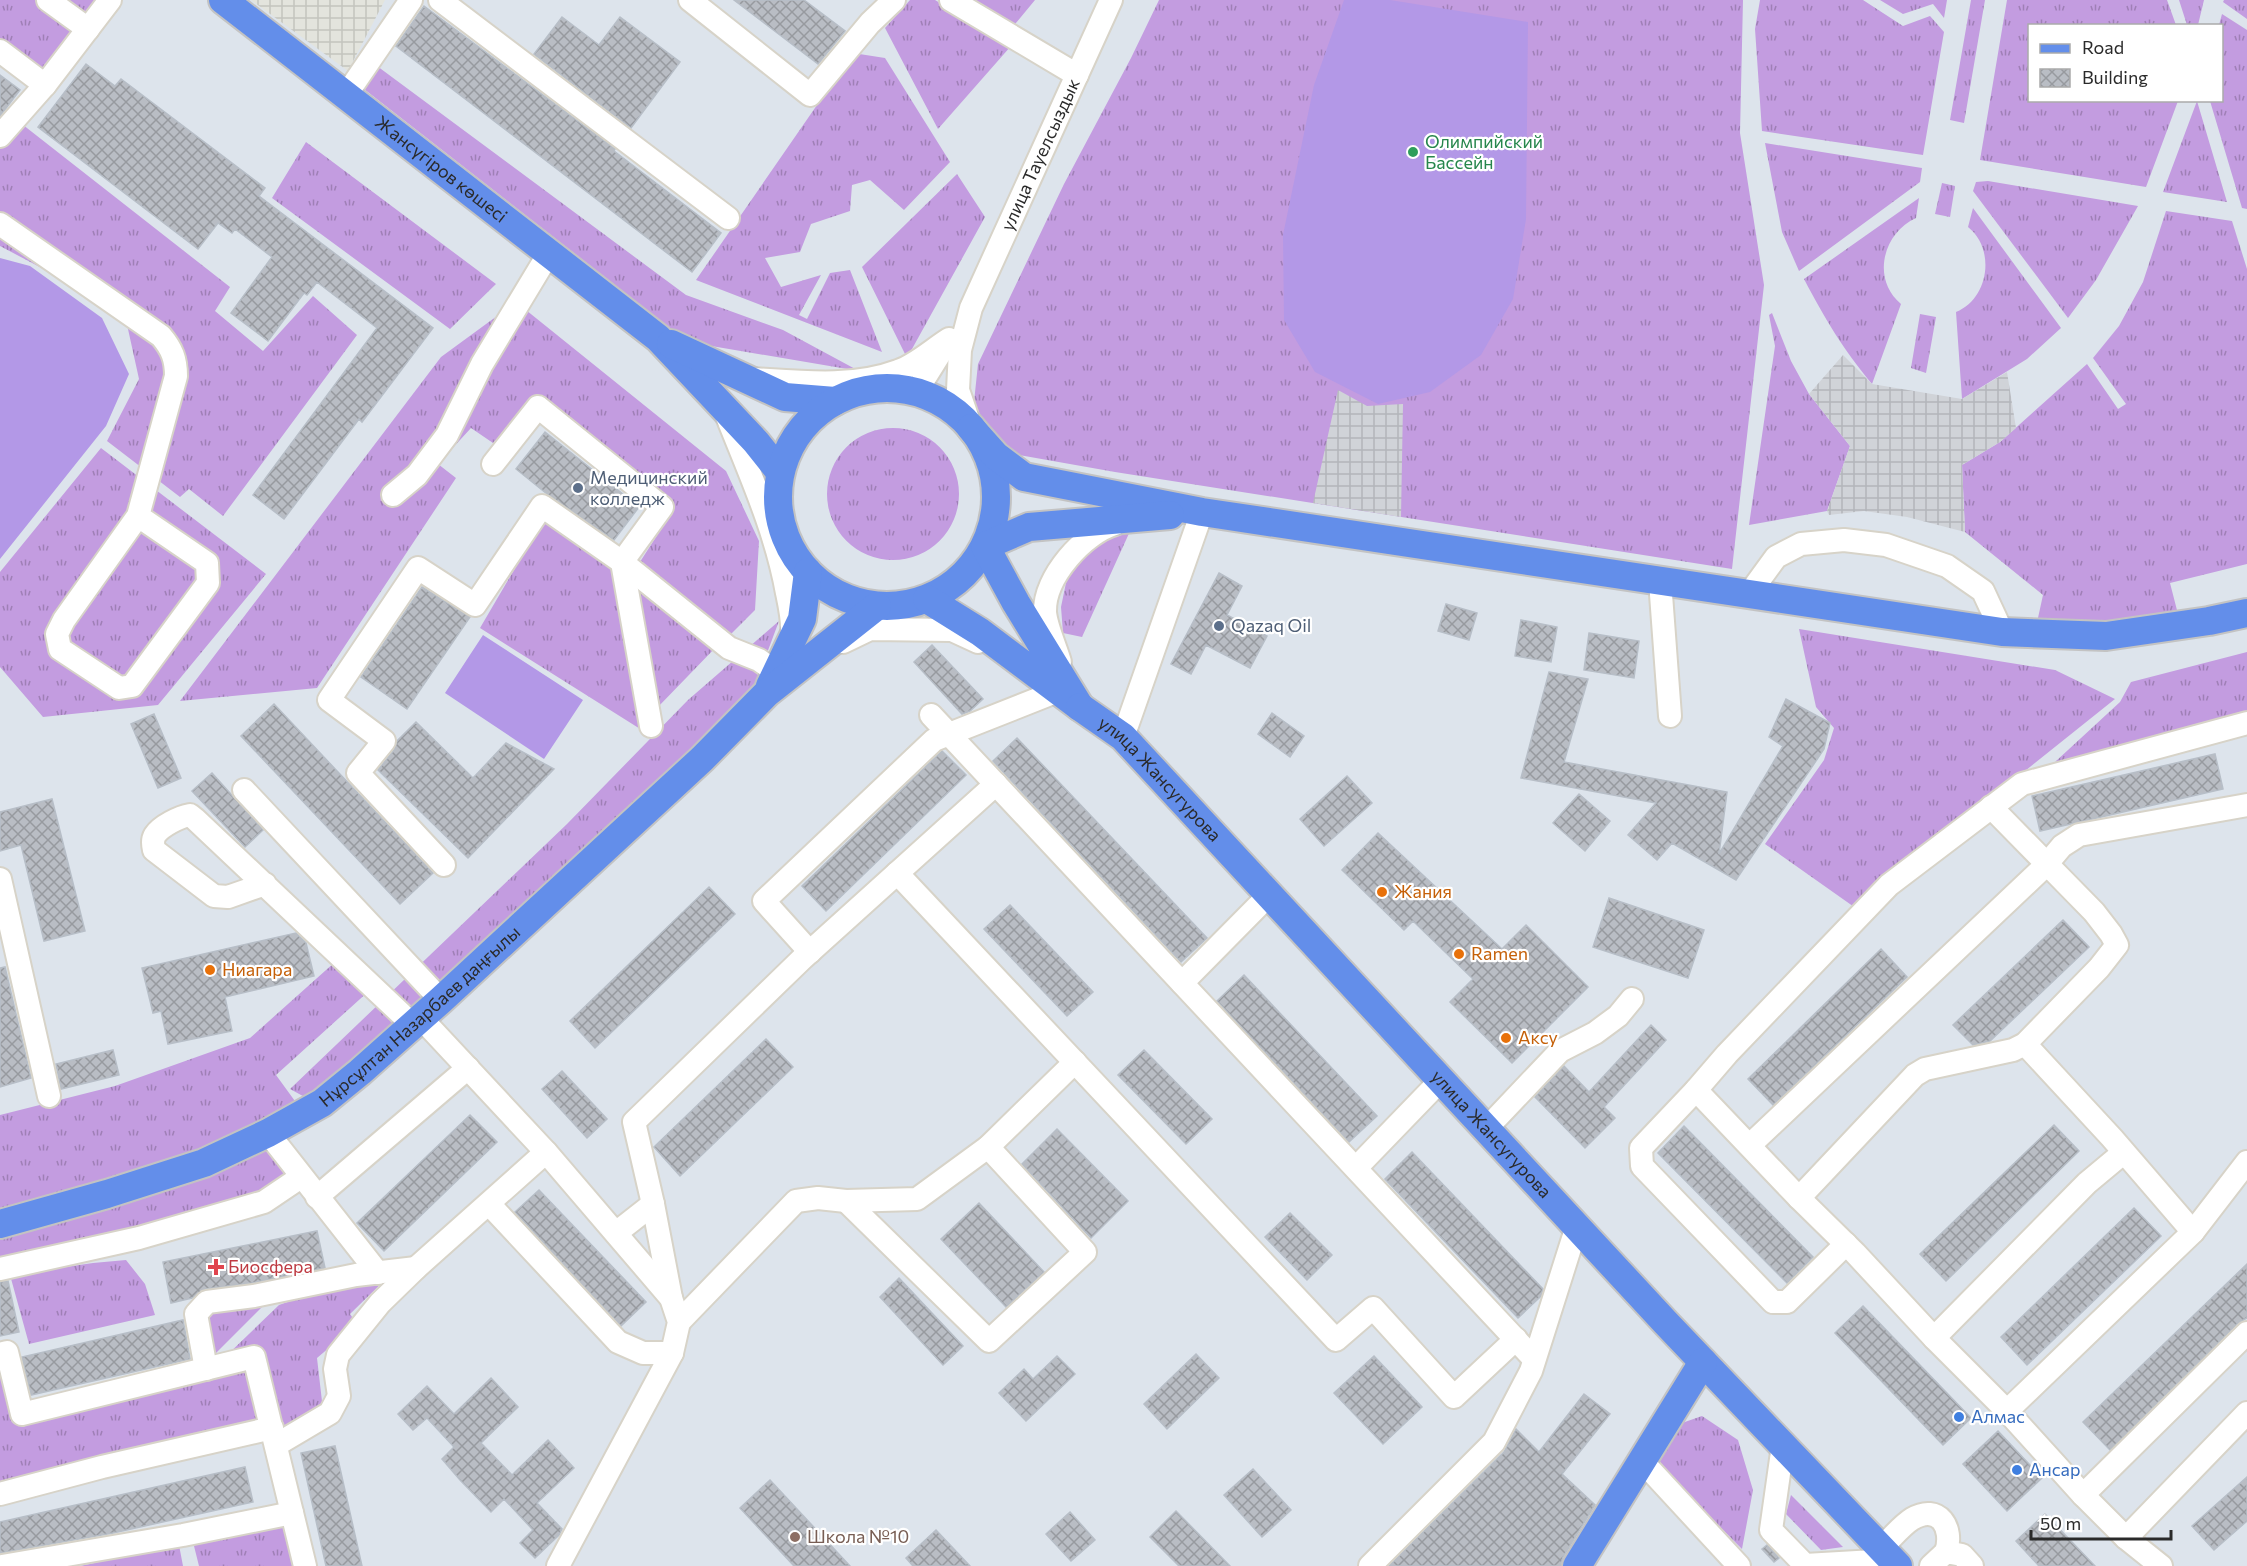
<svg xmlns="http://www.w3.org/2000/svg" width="2247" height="1566" viewBox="0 0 2247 1566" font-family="Commissioner,sans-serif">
<defs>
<pattern id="industrial-grid" width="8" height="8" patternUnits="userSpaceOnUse" patternTransform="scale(1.5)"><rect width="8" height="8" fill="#e3e4dd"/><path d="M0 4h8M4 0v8" fill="none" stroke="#c3c4be"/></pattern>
<pattern id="grass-tufts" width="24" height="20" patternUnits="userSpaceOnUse" patternTransform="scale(1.5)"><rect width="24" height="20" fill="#c39ce0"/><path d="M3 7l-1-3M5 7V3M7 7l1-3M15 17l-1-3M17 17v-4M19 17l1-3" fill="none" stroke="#9f7fb6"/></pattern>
<pattern id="plaza-grid" width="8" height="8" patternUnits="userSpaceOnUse" patternTransform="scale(1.5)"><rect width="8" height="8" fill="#d0d3d8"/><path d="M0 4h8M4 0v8" fill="none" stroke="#b3b5ba"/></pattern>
<pattern id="building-cross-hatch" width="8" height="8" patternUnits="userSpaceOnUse" patternTransform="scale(1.5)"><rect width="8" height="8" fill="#b9bdc4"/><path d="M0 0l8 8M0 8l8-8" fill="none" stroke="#979a9f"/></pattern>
</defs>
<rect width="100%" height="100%" fill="#dde4ec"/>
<!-- industrial -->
<path fill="url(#industrial-grid)" d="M251,0h134l-37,71z"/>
<!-- grass -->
<path fill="url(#grass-tufts)" d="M0,0h104l-60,79 -44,-31z
M910,0h25l76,46 -73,83 -53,-101z
M967,0h68l-24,29z
M1159,0h584l-3,133 24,152 -32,284 -617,-97 -96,-17 -35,-27 -10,-26 4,-38 86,-180 67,-126z
M1760,0h103l40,26 27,-10 14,16 -21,123 -161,-24 -7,-102z
M1880,0h67l-3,18 -11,-14 -30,10z
M1971,0h14l-21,123 -14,-3z
M2007,0h160l9,25 -146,1v74l148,1 -32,86 -166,-27z
M2179,0h25l-6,25h-11z
M2224,0h23v19l-24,-17z
M2222,14l25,16v179l-5,-1 -32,-107 12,-1v-74l-3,-1z
M853,53l32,5 65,104 -46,48 -34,-30 -18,5 -2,26 -39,13 -11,28 -35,6 16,29 40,-12 -22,40 8,4 23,-46 20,-3 32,82 -186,-72z
M377,66l309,229 97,35 76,41 -171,-29 -333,-260z
M2197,101l30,101 -64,-10z
M18,121l212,166 -15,24 48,40 50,-55 44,39 -134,181 -34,-27 -9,8 -73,-56 32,-62 -13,-59 -56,-37 -70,-37v-104z
M306,142l190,142 -46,45 -178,-131z
M1765,143l157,25 -2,14 -121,89 -17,-39z
M957,174l28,43 -78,141 -45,-91z
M1988,181l150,25 -42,74 -28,38 -95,-127 3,-9z
M1942,183l13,3 -5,31 -15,-3z
M1919,198l-3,20c-33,15 -45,61 -15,86l-29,80c-29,-35 -47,-65 -68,-105z
M1973,208l88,120 -34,31 -65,40 -6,-87c33,-13 40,-63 12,-85z
M2166,211l66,10 15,48v295l-77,19 9,35 -143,9 7,-32 -78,-63 -3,-67 38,-23 87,-78 31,45 8,-5 -33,-46 26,-32 24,-44z
M516,302l210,169 33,70 -4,69 -28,28 -89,-73 36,-56 -133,-113 -48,47 -22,-15 -33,36 18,14 -139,210 -137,13 261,-344z
M1772,313l19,48 18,33 41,52 -23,65 -78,14 26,-179 -6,-31z
M1920,314l16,3 -10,56 -15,-5z
M827 494a66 66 0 1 1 132 0a66 66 0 1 1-132 0Z
M101,448l165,126 -108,131 -115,12 -43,-50v-95z
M545,517l72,42 28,173 -165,-104z
M1131,529l-49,108 -19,-4 -2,-26 6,-29 13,-26 27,-22z
M631,570l86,76 -60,62z
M779,621l-28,75 -439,405 -22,-12 277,-265 121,-124z
M1799,629l256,41 60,29 -214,171 -44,39 -92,-65 59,-84 10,-32 -18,-21z
M2247,652v63l-192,47 65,-60 11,-20z
M335,962l35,28 -94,85 24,33 -101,50 -199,50v-93l115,-29 135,-48z
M265,1140l28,37 -30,18 -263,64v-31z
M126,1260l19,24 10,31 -126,29 -19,-69 83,-12z
M394,1271l-44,43 7,10 -40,34 6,52 -43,26 -22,-85 -36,9 57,-55 89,-31z
M275,1294l-68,68 -19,-56z
M0,1358l19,58 233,-55 15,65 -267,62z
M1702,1416l36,24 15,50 -11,59 -87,-87 27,-39z
M1791,1495l52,52 -22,3 -35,-36z
M287,1520l10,46h-98l-6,-24z
M179,1545l4,21h-103z"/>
<!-- pitch -->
<path fill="#b398e7" d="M1344,0h46l138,22 -2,197 -13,80 -32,56 -51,37 -52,12 -63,-32 -31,-52 -1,-85 31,-150z
M0,258l30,8 72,52 27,56 -23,52 -106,133z
M483,635l100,65 -39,59 -99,-66z"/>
<!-- plaza -->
<path fill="url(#plaza-grid)" d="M1843,355l29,29 90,15 45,-27 9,56 -16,14 -38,23 3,67 -58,-15 -43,-6 -35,4 -2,-4 23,-65 -41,-52z
M1338,390l29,16 36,-2 -2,113 -88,-14z"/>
<!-- building -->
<path fill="url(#building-cross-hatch)" stroke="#b7bec7" stroke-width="1.5" d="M734,0h70l41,31 -27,33z
M424,6l191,143 -1,2 107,82 -29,39 -296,-226z
M562,17l37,28 21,-28 60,45 -49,66 -97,-74z
M86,64l29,22 6,-7 144,109 -6,8 174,132 -71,94 -3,-3 -75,100 -31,-24 124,-167 -60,-46 -10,13 -3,-2 -36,48 -37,-28 41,-56 -37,-28 -3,4 -14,-10 -20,26 -160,-122z
M0,75l20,15 -20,26z
M545,432l94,75 -25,33 -67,-46 -31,-25z
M1219,573l23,13 -15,29 40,21 -17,32 -44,-23 -15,29 -20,-10z
M422,587l48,30 -63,92 -46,-32z
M1446,604l31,9 -8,27 -31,-9z
M1521,620l36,7 -6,35 -36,-6z
M1589,633l50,8 -5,37 -50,-8z
M932,645l51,54 -13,12 -8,3 -48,-52z
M1549,672l39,7 -24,83 163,30 -8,62 64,-108 -14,-9 17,-38 44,24 -6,26 -88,131 -64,-37 -15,17 -29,-25 28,-32 -135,-25z
M274,704l159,169 -33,31 -159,-168z
M1272,713l32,23 -14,21 -32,-23z
M154,714l27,64 -23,10 -27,-64z
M416,722l57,56 33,-35 48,26 -86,89 -90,-88 16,-20 3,-9z
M1017,738l190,200 -26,24 -188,-201z
M942,751l24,24 -140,136 -24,-25z
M2215,754l8,35 -183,42 -8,-35z
M212,773l51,57 -18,17 -53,-56z
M1347,776l25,27 -48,43 -24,-27z
M1579,794l31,27 -25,30 -32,-28z
M52,799l33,132 -41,10 -23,-96 -21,6v-39z
M1378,833l124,116 24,-24 62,62 -76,76 -62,-61 23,-23 -60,-58 -9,9 -62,-60z
M709,887l26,27 -140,134 -25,-27z
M1609,898l95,32 -16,48 -95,-31z
M1010,905l83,87 -26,24 -83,-87z
M2063,920l26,27 -99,94 -17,4 -20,-20z
M296,933l10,10 8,33 -89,21 7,34 -64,13 -7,-33 -8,2 -11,-45z
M1881,949l26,28 -134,128 -25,-26z
M5,967l26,111 -31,9v-119z
M1244,975l133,141 -28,26 -132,-141z
M1651,1025l15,15 -62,67 11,11 -30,30 -50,-51 29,-31 25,26z
M766,1039l27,28 -113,109 -26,-29z
M113,1050l6,25 -58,14 -5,-25z
M1144,1050l68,69 -26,25 -68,-69z
M562,1071l45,48 -20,19 -45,-49z
M470,1115l27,27 -113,109 -27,-28z
M2054,1125l25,26 -133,130 -26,-27z
M1684,1126l129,131 -26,26 -129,-130z
M1057,1129l71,72 -37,37 -69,-74z
M1412,1152l131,137 -2,7 -23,22 -133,-139z
M539,1190l107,112 -25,24 -106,-114z
M979,1203l65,69 -38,35 -65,-68z
M2134,1208l27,28 -134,129 -26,-28z
M1290,1213l42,42 -25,25 -42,-43z
M317,1231l8,37 -73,15 -47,6 -13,9 -21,5 -8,-41z
M2247,1264v54l-9,5 -128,127 -27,-28z
M899,1278l64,68 -20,19 -63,-68z
M8,1281l11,51 -19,4v-54z
M1863,1306l108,112 -28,27 -108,-112z
M183,1320l7,39 -159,36 -9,-38z
M1196,1354l23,24 -52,51 -23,-25z
M1057,1356l18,18 -49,47 -27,-28 25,-24 9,10z
M1374,1356l48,51 -39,37 -49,-51z
M491,1378l27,29 -37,36 31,32 36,-35 26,28 -37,35 25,26 -3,6 -24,23 -15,-15 13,-13 -29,-31 -13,13 -31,-32 -18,-21 12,-12 -27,-29 -14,12 -15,-16 29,-28 27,28z
M1584,1394l26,20 -48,60 33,31 -32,52 -2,9h-172l115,-114 12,-23 23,23z
M1998,1431l44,47 -35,33 -44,-47z
M335,1446l27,120h-36l-25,-113z
M245,1467l8,35 -140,31 -113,20v-31z
M1253,1469l38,41 -29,27 -38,-42z
M2247,1477v44l-33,29 -22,-24z
M770,1480l80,86h-56l-54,-58z
M1176,1511l54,55h-51l-29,-29z
M1070,1512l25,28 -24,21 -25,-27z
M2045,1514l50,52h-56l-23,-25z
M936,1530l34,36h-57l-7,-8z
M1767,1545l12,13 -5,4 -12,-13z"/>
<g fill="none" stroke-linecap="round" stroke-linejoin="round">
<defs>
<g id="minor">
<path d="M48,0l40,29"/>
<path d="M440,0l288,218"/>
<path d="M690,0l120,95 60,-72 24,-23"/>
<path d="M951,0l126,75"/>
<path d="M0,51l45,34"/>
<path d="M346,95l65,-95"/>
<path d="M0,136l45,-51 65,-85"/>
<path d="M0,224l161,112c11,13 15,23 15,40l-38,140 -74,104 -7,14 3,15 59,39 13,-2 76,-103 -1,-20 -69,-47"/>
<path d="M754,379c47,3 99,9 144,-8 18,-6 35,-22 51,-32"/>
<path d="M916,392l30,-48"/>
<path d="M726,414c23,58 50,117 61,179 3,14 6,27 5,41"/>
<path id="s1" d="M971,428l-13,-38 2,-40 11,-42 140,-308"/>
<path d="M493,464l45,-57 124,100 -40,55 29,164"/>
<path d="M393,495l24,-20 30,-40 35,-71 67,-111"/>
<path d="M1660,581l10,135"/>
<path d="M1749,594l27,-37 25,-13 43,-4 42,5 61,21 36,25 19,41"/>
<path d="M843,642l27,-13 82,1 26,12"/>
<path d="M1060,662c-4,-14 -14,-36 -15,-50 -1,-35 39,-79 70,-88"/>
<path d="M931,715l603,644"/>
<path d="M1123,737l79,-225"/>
<path d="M244,790l197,210"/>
<path d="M444,865l-86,-92 26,-32 -55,-41 89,-132 57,37 67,-99 80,56 107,86 30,12 17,12"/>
<path d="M897,873l439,467 37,-32 81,89 62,-58"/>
<path d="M0,879l49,217"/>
<path d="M265,884l-37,13 -14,-1 -60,-46c-1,-5 -2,-10 1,-15 6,-9 24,-18 35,-20l5,4 218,206"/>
<path d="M810,952l-46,-51 170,-161 124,-49"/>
<path d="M1182,983l87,-88"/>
<path d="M421,1018l125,134 125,146 8,24 -7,31 -114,213"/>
<path d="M2025,1044l87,94 81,94"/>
<path d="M1696,1090l103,108 56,55 79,85 73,73 76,84 43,43 35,28"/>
<path d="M1486,1129l74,-78 35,-18 23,-17 14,-17"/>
<path d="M268,1133l110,140"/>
<path d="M1750,1145l296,-280 16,-19 17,-11 168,-30"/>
<path d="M1356,1168l85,-88"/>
<path d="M317,1197l151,-129"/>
<path d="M1799,1198l116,-123 10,-6 88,-19 12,-6 74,-76 18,-23 -6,-11 -17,-22 -103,-105"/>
<path d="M846,1201l143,140 96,-89 -97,-105"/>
<path d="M489,1204l129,138 25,11h29"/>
<path d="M616,1233l37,-29"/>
<path d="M1846,1244l-59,58h-14l-131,-136 -1,-18 55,-58 31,-36 162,-169 133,-101 225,-61"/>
<path d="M0,1269l139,-31 125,-36 37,-25"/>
<path d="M671,1298l-18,-94 -19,-82 169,-164 193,-174"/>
<path d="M679,1322l117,-121 22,-3 28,3 71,-2 71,-52 87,-85"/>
<path d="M1934,1338l153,-155 36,-30"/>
<path d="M0,1354l7,-2 15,62 232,-57 51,209"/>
<path d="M206,1369l-10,-55 11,-12 47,-6 102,-21 60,-7"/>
<path d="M2007,1411l186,-179 54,-70"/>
<path d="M276,1445l54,-32 9,-17 -4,-27 3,-14 42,-52 36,-35 130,-116"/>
<path d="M1783,1445l-12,85 34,35 87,-5"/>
<path d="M1642,1461l97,105"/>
<path d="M0,1494l102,-27 170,-39"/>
<path d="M2083,1495l164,-162"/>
<path d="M2126,1538l121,-125"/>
<path d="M1881,1548c10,-9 20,-22 31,-29 27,-16 42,9 34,33"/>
<path d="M2,1566l181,-31 109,-22"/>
<path d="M1370,1566l124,-124 37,-71 46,-145"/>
<path d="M1931,1566l15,-14 16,3 10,11"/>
</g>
<g id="major">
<path id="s2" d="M223,0l435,338 98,104 24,30"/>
<path d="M671,344l114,53 50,4"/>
<circle cx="887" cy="497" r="109"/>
<path d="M971,428l25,28 28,21 178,35 800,120 104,4 103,-15 38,-8"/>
<path d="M927,599l53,33 100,75 -64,-104 -31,-57 44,-19 141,-12"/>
<path d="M770,686l32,-67 6,-47"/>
<path id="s3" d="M1080,707l43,30 543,586 232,243"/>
<path id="s4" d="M0,1224l107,-30 97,-31 64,-30 54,-30 38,-31 81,-72 261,-241 65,-66 110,-87"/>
<path d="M1577,1566l126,-204"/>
</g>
</defs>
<!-- minor casing -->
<use href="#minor" stroke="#d7d3c8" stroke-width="26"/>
<!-- major casing -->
<use href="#major" stroke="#c3c3c3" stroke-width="32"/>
<!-- minor -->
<use href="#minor" stroke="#fff" stroke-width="22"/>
<!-- major -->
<use href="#major" stroke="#638eea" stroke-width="28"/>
</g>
<!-- markers -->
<circle fill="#2e9e5b" stroke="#fff" stroke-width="2" cx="1413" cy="152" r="6"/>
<g fill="#5c6f8a" stroke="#fff" stroke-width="2">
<circle cx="578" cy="488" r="6"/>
<circle cx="1219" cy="626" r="6"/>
</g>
<g fill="#e8710a" stroke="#fff" stroke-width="2">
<circle cx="1382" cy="892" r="6"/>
<circle cx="1459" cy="954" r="6"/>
<circle cx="210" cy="970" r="6"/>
<circle cx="1506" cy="1038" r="6"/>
</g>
<path fill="#e0444e" stroke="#fff" stroke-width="2" d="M213 1258h6v6h6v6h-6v6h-6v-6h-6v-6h6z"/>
<g fill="#3f7fe0" stroke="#fff" stroke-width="2">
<circle cx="1959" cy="1417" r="6"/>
<circle cx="2017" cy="1470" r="6"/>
</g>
<circle fill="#8d6e63" stroke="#fff" stroke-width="2" cx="795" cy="1537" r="6"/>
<g text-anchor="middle" stroke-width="4.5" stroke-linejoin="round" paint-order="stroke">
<!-- leisure labels -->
<g font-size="18" fill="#27864d" stroke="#fff" text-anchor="start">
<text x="1425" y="148">Олимпийский<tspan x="1425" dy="21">Бассейн</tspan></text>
</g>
<!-- street labels -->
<g font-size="18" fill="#2a2a2a" stroke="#fff">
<text dy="6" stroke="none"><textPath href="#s1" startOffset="292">улица Тауелсыздык</textPath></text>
<text dy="6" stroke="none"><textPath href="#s2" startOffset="276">Жансүгіров көшесі</textPath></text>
<text dy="6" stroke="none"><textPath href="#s3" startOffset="108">улица Жансугурова</textPath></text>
<text dy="6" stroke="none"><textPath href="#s4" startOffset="476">Нұрсұлтан Назарбаев даңғылы</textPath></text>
<text dy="6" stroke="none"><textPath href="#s3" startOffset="594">улица Жансугурова</textPath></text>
</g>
<!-- service labels -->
<g font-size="18" fill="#4e5e75" stroke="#fff" text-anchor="start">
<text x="590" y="484">Медицинский<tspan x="590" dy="21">колледж</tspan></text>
<text x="1231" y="632">Qazaq Oil</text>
</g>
<!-- food labels -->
<g font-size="18" fill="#c56008" stroke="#fff" text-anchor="start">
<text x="1394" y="898">Жания</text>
<text x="1471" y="960">Ramen</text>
<text x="222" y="976">Ниагара</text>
<text x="1518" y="1044">Аксу</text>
</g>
<!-- health labels -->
<g font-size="18" fill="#be3a42" stroke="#fff" text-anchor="start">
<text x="228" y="1273">Биосфера</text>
</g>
<!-- shop labels -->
<g font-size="18" fill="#366cbe" stroke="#fff" text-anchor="start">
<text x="1971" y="1423">Алмас</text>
<text x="2029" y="1476">Ансар</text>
</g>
<!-- education labels -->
<g font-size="18" fill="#785e54" stroke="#fff" text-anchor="start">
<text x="807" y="1543">Школа №10</text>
</g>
</g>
<!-- legend -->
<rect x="2028" y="24" width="195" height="78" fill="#ffffff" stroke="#aaaaaa" stroke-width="1.5"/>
<rect x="2040" y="44" width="30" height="9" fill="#638eea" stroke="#aaaaaa" stroke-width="1.5"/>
<text x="2082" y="54" font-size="18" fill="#2a2a2a">Road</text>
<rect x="2040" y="69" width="30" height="18" fill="url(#building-cross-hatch)" stroke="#aaaaaa" stroke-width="1.5"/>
<text x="2082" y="84" font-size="18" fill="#2a2a2a">Building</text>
<!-- scale -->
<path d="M2031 1530v9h140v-9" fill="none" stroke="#2a2a2a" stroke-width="3"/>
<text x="2040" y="1530" font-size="18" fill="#2a2a2a" stroke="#ffffff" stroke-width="4.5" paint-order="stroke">50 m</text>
</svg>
